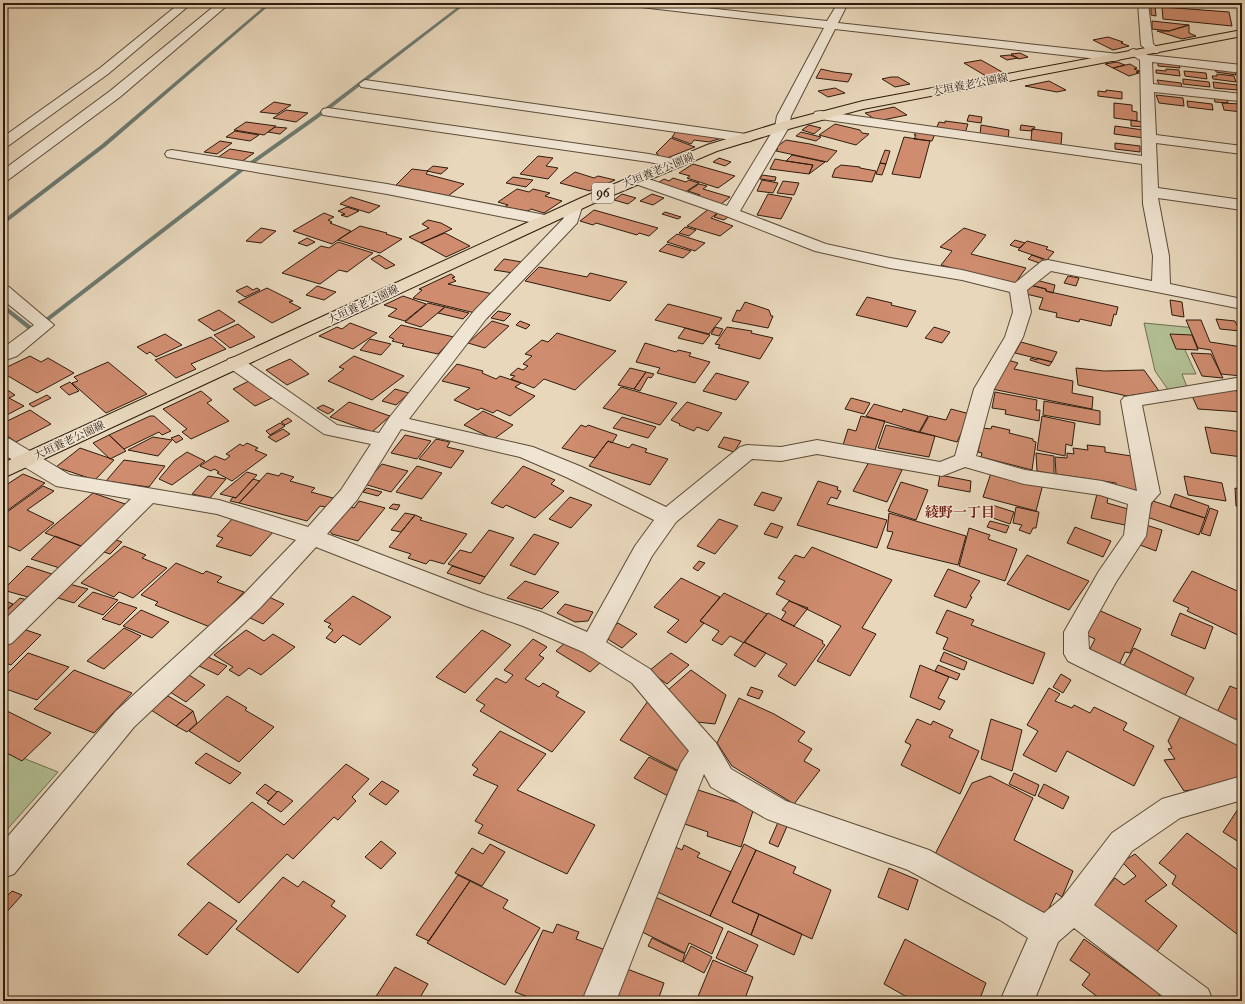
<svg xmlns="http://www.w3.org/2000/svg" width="1245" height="1004" viewBox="0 0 1245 1004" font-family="'IM FELL French Canon','Noto Serif JP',serif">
<rect width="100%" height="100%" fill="#e8d7bb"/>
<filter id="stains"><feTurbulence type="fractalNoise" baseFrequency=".005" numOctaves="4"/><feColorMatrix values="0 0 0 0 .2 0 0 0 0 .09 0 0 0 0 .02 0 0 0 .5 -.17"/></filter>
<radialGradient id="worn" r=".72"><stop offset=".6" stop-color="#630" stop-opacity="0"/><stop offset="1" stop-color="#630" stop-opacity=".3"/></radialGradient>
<!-- green -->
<path fill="#b2bf93" stroke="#706e50" d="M1144,323l52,5 4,12 -20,-1 16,35h-14l5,13 -18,4 -14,-20z
M3,750l55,22 -55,62z"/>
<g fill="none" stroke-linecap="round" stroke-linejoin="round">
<!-- stream -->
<path fill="#6d7a71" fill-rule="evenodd" d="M268,3h4l-167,144 -102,78v-5l98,-75z
M463,3h4l-146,113 -79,56 -200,154h-4v-2l200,-154 79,-56z
M3,304l32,25v2l-6,4h-4v-2l4,-3 -26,-21z"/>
</g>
<!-- building -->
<path fill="#cf8c6f" stroke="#2e1c0d" d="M1151,6h4l1,10 -5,-1z
M1162,7l67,5 3,14 -69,-7z
M1152,21l9,1 28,3 -20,6 -17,-2z
M1189,25v8l7,3 -14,3 -25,-8h12z
M1108,37l15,5 -2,1 8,3 -16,4 -20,-10z
M1020,53l8,4 -9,2 -8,-5z
M1010,55l8,3 -11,2 -7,-4z
M981,60l23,13 -18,3 -22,-13z
M1117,62l8,3 -12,3 -8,-4z
M1158,62l21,2 1,4 -22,-2z
M1130,64l7,4 -3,1 6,2 -4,1 3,1 -10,3 -16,-8z
M1215,68l20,3 1,4 -20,-3z
M821,69l13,3 18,2 -4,8 -32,-4z
M1166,69l13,1 1,6 -24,-3v-3l10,1z
M1184,71l22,2 1,6 -22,-3z
M1217,74l17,2 2,6 -23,-3 -1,-3h5z
M891,77h7l12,7 -15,3 -13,-8z
M1183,79l26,3 1,5 -27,-3z
M1157,80l24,3 1,5 -22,-2z
M1049,81l17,9 -9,2 -32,-6z
M1213,82l24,3 1,5 -24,-2z
M835,88l10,5 -17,4 -10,-6z
M1106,90l16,2v7l-24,-3v-5l8,1z
M1156,95l27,3 1,8 -25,-3z
M1214,97l13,2 1,4 -13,-1z
M1187,101l25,3 1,6 -25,-3z
M274,102l17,3 -14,9 -17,-2z
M1114,103l18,2v6l5,1v9l-23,-3z
M1222,103l19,1 1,8 -18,-2z
M894,107l13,8 -29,6 -13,-8z
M286,110l22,3 -12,9 -23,-4z
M969,115l13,2 -1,6 -14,-2z
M1131,120l12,2 1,5 -13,-1z
M945,121l23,3 -3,9 -29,-4 3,-7 6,1z
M246,122l30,4 -12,9 -30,-5z
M835,124l25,6 2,3 7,1 -13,11 -37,-10z
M809,125l12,3 -7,6 -12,-4z
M981,125l28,5 -1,9 -28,-4z
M1021,125l14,2 -1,2h-2v2l-12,-1z
M1115,126l29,4v8l-30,-4z
M275,127l12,1 -7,6 -12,-2z
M1032,129l30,4 -1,12 -30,-5z
M677,130l45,8 -13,4 -15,-2 -3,4 -19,-7z
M235,131l24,4 -9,6 -24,-4z
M917,131l18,3 -3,7 -18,-2 2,-4h-2z
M801,132l20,5 -5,4 -20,-5z
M904,137l26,4 -10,37 -28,-4z
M671,138l24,9 -28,11 -11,-2 2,-2 -2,-1z
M786,140l24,4 27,7 -10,11 -51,-11 2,-2 -3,-1z
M220,141l12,2 -15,11 -13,-2z
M1115,143l25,3v6l-25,-3z
M230,149l24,4 -13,9 -24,-4z
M885,150l5,1 -4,13 -6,-1z
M792,155l33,7 -16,12 4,-9 -27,-4z
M538,156l15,2 -7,8 12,2 -10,11 -28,-5z
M719,158l12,4 -6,4 -12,-4z
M775,159l11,2 27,4 -4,9 -39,-5z
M880,163l6,1 -4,11 -6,-1z
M693,164l42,12 -17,12 -31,-10 3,-2 -11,-3z
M841,165l19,2v1l16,3 -4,11 -40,-5 3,-8z
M433,166l15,2 -7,6 -14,-3z
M412,169l16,2 -2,3 38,10 -16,12 -52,-11z
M575,172l19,6 4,-2 17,4 -11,5 -5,-1 -9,7 -30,-8z
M762,175l14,2 -1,4 -15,-2z
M513,177l20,3 -7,7 -20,-4z
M673,178l13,4 3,-2 10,3 -15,10 -28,-9 8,-5 5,2z
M762,180l16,3 -5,10 -16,-2z
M783,181l16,2 -5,12 -17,-2z
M699,184l8,2 -4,3 27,8 -9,7 -24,-7 3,-2 -12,-4z
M517,189l12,3 4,-3 17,4 -5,3 17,5 -18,12 -13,-4 -3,2 -24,-4 4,-2 -10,-3z
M622,194l14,4 -8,6 -14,-4z
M652,194l12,4 -11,7 -13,-4z
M768,194l24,4 -11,21 -24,-4z
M351,197l29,9 -11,7 -29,-9z
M347,207l12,4 -12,6 -6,-2 4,-1 -7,-3z
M710,208l10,3 -9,7 22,8 -13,10 -33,-10z
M594,210l64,18 -9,8 -10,-3 -2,2 -41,-12 -3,2 -13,-4z
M720,211l11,4 -7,5 -10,-3z
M665,212l16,5 -3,2 -16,-5z
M324,213l10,4 -6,3 4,2 -2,1 21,8 -19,13 -39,-13z
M428,220l13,3 11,6 -31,14 -12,-6 20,-9 -7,-4z
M360,226l27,7 -1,1 16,5 -22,14 -42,-13z
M685,227l11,3 -7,6 -10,-3z
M261,228l15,3 -15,12 -15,-2z
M964,228l22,7 -15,19 55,14 -12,17 -73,-20 11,-14 -12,-4z
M445,233l25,13 -24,11 -25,-14z
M677,234l28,9 -10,8 -28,-9z
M307,238l8,4 -8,4 -9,-3z
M1015,240l10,3 -6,5 -9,-3z
M1027,241l21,6 -2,2 8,3 -7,8 -29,-10z
M338,242l35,11 -26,19 -8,-2 -19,14 -38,-11 39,-27 8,2z
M667,244l24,7 -8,7 -24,-7z
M379,255l16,10 -9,4 -15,-10z
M1032,255l11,4 -4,4 -11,-4z
M504,259l18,3 -9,11 -19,-3z
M539,267l48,10 3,-4 37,9 -17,19 -85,-20z
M451,274l4,3 -3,1 4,3 -8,3 45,10 -18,19 -62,-15 9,-8 -3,-1z
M1068,276l11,2 -3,8 -12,-3z
M1036,280l19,5 -2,8 -7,-2v-2l-16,-4z
M1030,285l16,4v2l72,16 -2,8 -2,-1 -3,12 -31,-7 -1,3 -23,-5 1,-4 -18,-4 4,-11 -17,-4z
M247,286l6,4 4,-2 3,2 -15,7 -9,-6z
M317,286l19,6 -12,8 -18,-5z
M267,288l26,13 -4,1 12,6 -29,15 -34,-21z
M403,296l23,8 -21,17 -17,-5 9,-7 -13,-4z
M867,297l25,6 -1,2 25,6 -9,16 -51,-12z
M1170,300l12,2 2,15 -12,-2z
M745,302l24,8 2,6h2l-5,12 -36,-7 5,-11 3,1z
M428,303l17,4 -24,20 -16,-5z
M668,304l54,14 -13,16 -54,-14z
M445,307l24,6 -6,6 -25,-6z
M219,310l16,11 -21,10 -16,-11z
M498,311l13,3 -7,7 -13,-3z
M1216,319l19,2 5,10 -20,-2z
M1186,320h15l9,22 32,5v29l-21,-2 -10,-24 -13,-2z
M492,321l17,5 -24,22 -17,-5z
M520,321l10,4 -4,4 -10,-4z
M350,323l27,10 -24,16 -34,-13 18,-9 5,2z
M238,324l17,13 -25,11 -16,-13z
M401,325l53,12 -16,17 -36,-8 2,-2 -12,-3 2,-2 -5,-2z
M715,327l8,2 -4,7 -8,-2z
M727,327l25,4 -1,2 22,5 -13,21 -42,-11 2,-3 -5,-1z
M934,327l16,5 -8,11 -17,-5z
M685,328l25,7 -7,9 -25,-6z
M557,333l59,18 -41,39 -31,-11 -10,9 -23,-9 4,-3 -5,-1 8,-7 5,2 5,-4 -5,-2 9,-8 -7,-2 17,-14 6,2z
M165,334l17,11 -26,12 -6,-5 -3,2 -10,-7z
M1170,334l22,1 6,15 -22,-1z
M211,337l15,12 -35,15 5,5 -20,9 -21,-18z
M370,339l21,5 -10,11 -21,-5z
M1021,342l36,10 -5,10 -37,-9z
M645,343l31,9 2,-2 13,3 -2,3 21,6 -15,21 -38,-10 3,-5 -24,-6z
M1191,353l20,1 12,24 -21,-2z
M30,356l11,6 7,-4 26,15 -37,20 -34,-20v-4z
M354,356l50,20 -32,24 -44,-19 16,-12 -5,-2z
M1031,358l6,2v-2l15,4 -3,4 -19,-6z
M290,359l19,15 -22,11 -21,-15z
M1008,360l10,3 -4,6 59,12 -1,12 21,4 -1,12 -100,-20z
M108,362l39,32 -41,19 -34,-30 6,-2 -4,-4z
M457,364l26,7 -1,2 14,6 4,-3 21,7 -6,4 20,9 -25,20 -13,-6 -4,3 -12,-5 -3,2 -24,-10 16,-12 -28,-7z
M630,368l16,4 -12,17 -16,-4z
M1076,368l28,3 40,-1 15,21 -32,5 -49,-11z
M646,372l8,2 -3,4 -3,-1 -8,14 -6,-2z
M716,373l33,9 -13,18 -33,-9z
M255,378l21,18 -21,10 -22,-17z
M70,382l9,9 -10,4 -9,-8z
M3,387l12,8 -6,3 15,8 -21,11z
M621,387l56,16 -17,22 -57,-17z
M395,389l14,4 -13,12 -14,-4z
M1222,389l14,1 6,12v10l-44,-3 -6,-13h7l-1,-2h11l-1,-2z
M201,391l11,9 -5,3 22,18 -38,18 -9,-7 5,-3 -24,-20z
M995,392l42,8 -1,10h4l-1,11 -34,-7 1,-4 -14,-2z
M47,395l4,3 -18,9 -4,-3z
M851,398l19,5 -6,11 -19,-5z
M1044,401l56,10v14l-57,-10z
M349,402l41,14 -18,16 -42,-15z
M687,402l35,11 -14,18 -11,-4 -3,4 -15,-6 1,-1 -9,-4z
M874,404l28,8 1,-3 25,7 -9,16 -53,-16z
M323,405l11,5 -6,4 -11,-6z
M951,409l19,5 -13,28 -37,-10 9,-16 17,4z
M30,410l21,14 -35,18 -13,-9v-10z
M483,411l30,14 -19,14 -30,-14z
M150,416h4l17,15 -9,4 -3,-3 -35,17 -15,-14z
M861,416l24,5 -10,29 -32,-5 5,-16 8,2z
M1042,416l33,7 -3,23 -6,-2 -1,12 -28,-6z
M622,417l34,10 -8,11 -35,-10z
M288,418l4,3 -7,4 -4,-3z
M280,423l5,3 -15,9 -4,-4z
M581,425l5,2 2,-2 29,10 -5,8 -4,-2 -13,17 -33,-10z
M886,425l49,11 -6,21 -51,-9z
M992,426l18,4 -1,3 24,6v2l3,1 -4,28 -51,-13 1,-4 -4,-1 5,-24 8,1z
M1205,427l37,5v25l-31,-4z
M283,429l7,5 -14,8 -8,-5z
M109,435l17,16 -16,8 -17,-16z
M179,435l4,4 -7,4 -5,-5z
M405,435l26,6 -14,18 -26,-6z
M153,437l19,3 -14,16 -30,-6z
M724,437l17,4 -7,11 -16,-5z
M436,439l14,3 -3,5 17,4 -13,17 -32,-9z
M608,441l21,7 3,-4 15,5 -2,3 23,7 -18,26 -61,-19z
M247,443l11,5 -3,2 12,5 -35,26 -15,-8 2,-1 -5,-3 -3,2 -11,-5 15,-10 10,4 5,-4 -4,-2 14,-10 3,2z
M1087,445l18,2v5l33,5 6,35 -27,-5 -1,-4 -60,-9 -1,-17 12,1v-5l7,1 -1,-6 15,2z
M80,448l29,10 5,2 -19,20 -39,-13z
M187,452l18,9 -33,24 -13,-6 15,-18z
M1036,453l18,3v18l-17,-3z
M124,460l41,6 -16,21 -43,-6z
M870,460l32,10 -15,32 -34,-11z
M382,464l26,7 -17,21 -27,-8z
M417,466l25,7 -20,26 -26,-7z
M523,466l32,14 -4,4 13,7 -29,27 -29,-13 -3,3 -12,-5z
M247,472l10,3 -21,23 -16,-4z
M267,473l12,3 2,-3 13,4 -4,4 25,7 -4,4 22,6 -7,9 -6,-1 -13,15 -68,-18z
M991,473l52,11 -7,27 -53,-14z
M23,474l22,9 -37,27 -5,-2v-21z
M940,475l31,6 -1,11 -32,-6z
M208,476l18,3 -16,19 -18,-4z
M1184,476l38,7 4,18 -38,-6z
M253,479l7,2 -21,22 -9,-2 3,-4 3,1z
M818,481l20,6 -1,3 4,1 -4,8 -6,-2 -4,7 60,16 -10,28 -80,-23z
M901,482l27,8 -12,30 -28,-9z
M43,486l11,5 -27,19 27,13 -34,28 -17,-7v-29z
M367,488l15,4 -4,4 -15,-4z
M1235,488l7,2v17l-6,-1z
M762,492l20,6 -8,13 -20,-6z
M93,493l35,12 -47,41 -36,-13z
M1097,494l11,4 -1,5 21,6 -3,16 -34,-7z
M1175,494l34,12 -4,12 -35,-11z
M570,497l22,8 -21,23 -22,-9z
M359,501l26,7 -27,33 -26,-7 -2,-3 21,-24 3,1z
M1153,501l52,17 -6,17 -52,-18z
M393,504l7,1 -3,5 -8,-2z
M992,505l22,7 -4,12 -23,-8z
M1016,507l23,5 -3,16h-3l-3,6 -11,-4 3,-5 -9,-2z
M1210,508l8,3 -8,25 -9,-3z
M405,513l10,2 -14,17 -10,-2z
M889,513l77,23 -8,29 -71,-17 6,-16 -6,-1z
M415,515l7,3 -2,2 47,14 -23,30 -14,-4 -4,4 -18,-6 3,-4 -22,-7z
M233,518l42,12 -24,26 -35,-10 7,-8 -6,-2z
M719,519l19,7 -23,28 -18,-8z
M990,521l19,5 -3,7 -19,-6z
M771,523l12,4 -6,11 -13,-4z
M1146,525l16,5 -6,21 -16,-6z
M1075,527l36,14 -8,16 -36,-14z
M969,528l21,7 -2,4 29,10 -12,32 -46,-15z
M489,530l25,8 -29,39 -37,-13 12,-14 11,3z
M534,534l25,9 -24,32 -25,-10z
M55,536l26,10 3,-3 5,2 -26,24 -32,-10z
M113,539l9,3 -12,12 -9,-3z
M124,546l22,9 -4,3 25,10 -34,30 -14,-6 -5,5 -33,-14z
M812,547l80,33 -30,48 14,6 -26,42 -33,-15 24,-35 -65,-32 9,-13 -7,-3 17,-23 9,3z
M1027,555l62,26 -20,29 -62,-26z
M699,561l6,2 -7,8 -5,-3z
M176,563l27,11 3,-3 16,6 -5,5 27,10 -34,35 -55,-22 3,-3 -17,-7z
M27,566l25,8 -24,23 -25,-7z
M452,566l33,11 -5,7 -33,-11z
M948,569l32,12 -10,15 2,1 -6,11 -32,-12z
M1192,571l50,22v44l-55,-26 2,-3 -16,-7z
M681,578l39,19 -20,24 4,2 -18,20 -19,-11 12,-12 -25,-13z
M525,581l34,11 -17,17 -35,-11z
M69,584l19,5 -14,14 -19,-6z
M93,592l25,8 -15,15 -25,-9z
M724,593l43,21 -23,29 -14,-7 -8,9 -10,-5 7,-9 -19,-10z
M353,596l38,21 -31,28 -17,-10 -8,8 -9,-5 7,-8 -5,-3 3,-3 -7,-3z
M269,597l15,7 -21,20 -15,-7z
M20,598l7,2 -24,23v-9z
M3,600l10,4 -10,9z
M789,601l19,7 -14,18 -13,-6 5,-8 -4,-2z
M119,602l18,6 -17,17 -18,-6z
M565,604l28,8 -5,9 -13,1 -18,-9z
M1094,608l47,21 -11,24 -5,-1 -6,13 -30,-14 6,-12 -9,-4 2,-3 -5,-2z
M141,610l28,12 -17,16 -29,-12z
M947,610l27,10 -3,5 74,28 -12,31 -90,-35 5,-11 -12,-5z
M768,613l55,28 -1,2 3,2 -30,41 -17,-10 9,-12 -43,-22z
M1180,613l33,14 -8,22 -34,-14z
M618,623l19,11 -15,14 -16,-10 -1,-4z
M124,628l17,8 -37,33 -17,-8z
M23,629l18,6 -30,30 -8,-3v-12z
M246,630l18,11 9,-7 22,13 -34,28 -12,-7 -10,8 -10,-6 4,-3 -19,-12z
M482,630l29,15 -46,48 -29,-16z
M533,639l14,8 -8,8 5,3 -19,21 14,8 4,-4 16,9 -3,4 29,16 -33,40 -72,-41 5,-6 -9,-5 20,-22 10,5 7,-8 -9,-5z
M568,640l34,21 -12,11 -34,-21z
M744,642l22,11 -11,14 -21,-12z
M1134,648l60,30 -11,21 -61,-31z
M944,652l23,10 -3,8 -24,-9z
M28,653l41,14 -32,33 -34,-12v-10z
M671,653l18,12 -22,19 -18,-13z
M208,657l19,9 -9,9 -19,-9z
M920,665l29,12 -11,21 7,3 -5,9 -30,-13z
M938,665l22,9 -3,6 -22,-9z
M74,670l58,23 -38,40 -60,-24z
M691,670l35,25 -11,29 -18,-2 -29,-32z
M1061,674l10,6 -8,13 -10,-6z
M189,675l16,10 -19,17 -16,-10z
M1230,686l12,5v33l-25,-12z
M751,687l12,4 -4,8 -12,-4z
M1049,688l11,6 -5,7 17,7 2,-3 16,8 4,-6 33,16 -4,7 31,16 -20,40 -67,-35 -11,21 -33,-17 15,-24 -11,-6z
M168,696l25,15 -17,15 -25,-16z
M227,696l20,12 -2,2 29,17 -35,35 -50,-31z
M739,698l35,16 31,18 -7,9 14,8 -8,12 16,9 -26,34 -62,-38 -15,-23z
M648,701l43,52 -12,18 -59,-31z
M3,709l48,24 -29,28 -19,-10z
M193,711l4,12 -10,9 -11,-6z
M1182,713l52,24 8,12v33l-58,9 -20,-31 11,-1 -7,-10 4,-1 -4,-7z
M917,719l14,6 2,-4 20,9 -4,7 30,14 -19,43 -59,-29 10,-20 -6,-3z
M991,719l31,11 -10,41 -31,-12z
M500,731l46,23 -29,36 78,35 -28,49 -89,-41 5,-8 -8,-4 23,-35 -25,-11 5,-6 -6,-4z
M206,753l35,20 -11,11 -35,-21z
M649,757l34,17 -15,22 -34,-18z
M346,764l23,15 -17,18 4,4 -18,19 -4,-3 -41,42 -6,-5 -48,49 -52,-39 65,-62 32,23z
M1014,773l25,12 -4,11 -26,-12z
M990,776l43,22 -19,42 59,31 -11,26 -6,-4 -11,24 -111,-61 38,-73z
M382,781l17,10 -13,14 -17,-11z
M265,784l12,8 -9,9 -12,-8z
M1044,784l25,13 -6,12 -25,-13z
M692,788l62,20 -13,39 -34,-11 1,-4 -29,-10z
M278,791l15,10 -12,11 -14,-9z
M1238,809l4,3v32l-19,-12z
M779,820l9,4 -10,23 -9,-4z
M1187,833l55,40 -5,6 5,4v55l-70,-54 4,-8 -17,-13z
M381,841l15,12 -15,16 -16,-12z
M490,844l15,8 -23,34 -27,-13 17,-25 11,6z
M744,844l12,6 -24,52 27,12 -8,21 -41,-19z
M684,845l16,8 -3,4 34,15 -21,44 -59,-27 22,-43 9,4z
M756,850l40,17 -3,6 38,17 -19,49 -80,-37z
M1135,854l32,31 -22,16 32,25 -25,32 -63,-49 26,-31 9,7 12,-9 -14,-14z
M889,868l29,12 -10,30 -30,-13z
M458,875l12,6 -41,60 -13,-6z
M283,877l15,10 5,-6 32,20 -4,5 15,10 -48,57 -62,-44z
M470,881l38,19 -5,8 37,20 -35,57 -78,-42z
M12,891l10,4 -19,21v-16z
M653,896l70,32 -11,26 -23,-11 -4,10 -49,-24z
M209,902l28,19 -30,34 -29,-20z
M759,914l43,20 -8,21 -43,-20z
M557,924l22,8 -3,7 35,13 -19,49h-53l-24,-9 28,-62 10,3z
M728,931l30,14 -12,27 -30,-14z
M652,938l33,16 -3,8 -34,-16z
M905,939l81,44 -7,18h-65l-30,-17z
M1084,939l76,55 -4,7h-53l-21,-16 8,-11 -20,-14z
M691,946l21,11 -8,16 -21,-11z
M713,960l40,17 -9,24h-43l-4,-2z
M395,967l33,17 -10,17h-45z
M627,969l37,14 -6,17 3,1h-47z"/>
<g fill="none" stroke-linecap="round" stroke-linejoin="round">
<defs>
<path id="minor" d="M180,3h12l-84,71 -100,72 -5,1v-10l97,-69z
M218,3h12l-110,94 -112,83 -5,1v-11l107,-79z
M627,3h34l166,18 11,-18h10l-10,20 281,31 2,3 -2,3 -4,1 -280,-32 -44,87 -2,11 -49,84 86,33 64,14 72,12 53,13 27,-22 6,-1 104,21 1,-25 -10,-52 -1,-40 -322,-45 -5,-1 -2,-3 2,-3 5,-1 322,45 -2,-96 -12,-7 2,-3 4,-1 14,6 94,10v8l-90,-11 1,22 89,10v6l-3,1 -85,-9 2,43 86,11v8l-86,-11 2,45 84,12v10l-84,-12 11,58 1,28 72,15v10l-191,-38 -24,19 4,22 -8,25 -29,52 -18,67 49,14 77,11 35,10 -16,-90 3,-4 118,-20v12l-100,16 18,88 -9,10 -5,33 -30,46 -28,50 1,17 153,74v24l-174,-86 -4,-7v-22l35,-61 25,-36 4,-31 -28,-9 -76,-11 -59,-17 -23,9 -125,-22 -36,7 -29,-2 -76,63 -24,34 -46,86 44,27 66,74 15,26 55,32 143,49 115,63 18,-15 50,-65 50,-34 80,-23v24l-62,18 -48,33 -38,54 114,84 5,12h-44l-95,-73 -16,14 -24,59h-34l28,-63 -28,-18 -92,-50 -141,-51 -56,-32 -7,-13 -88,227h-34l99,-238 8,-12 -57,-68 -49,-31 -60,-26 -57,-20 -150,-59 -56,61 -126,119 -120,147 -11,4v-36l113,-131 126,-115 54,-56 -79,-26 -64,-11 -141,140 -9,3v-25l128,-122 -75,-13 -53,-32v-17l7,2 60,36 149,25 89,27 33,-37 30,-46 -47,-10 -96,-67 -2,-4 2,-4 7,-2 7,2 95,66 42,8 10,-15 85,-107 89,-92 6,-15h10l3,3 -5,16 -91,96 -77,100 124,28 49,20 84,40 74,-60 7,-2 34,2 36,-7 123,22 15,-6 19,-67 31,-52 8,-25 -3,-20 -48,-12 -72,-12 -75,-17 -89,-35 -96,-34 -2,-3 2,-3h10l87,30 48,-79 2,-11 47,-88 -192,-22zM401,429l119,28 46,20 88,43 -19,26 -48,86 -46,-20 -57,-18 -157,-60 30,-34z
M1138,3h10l5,41 7,6 -2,3h-8l-9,-8z
M365,80l381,54 5,1 2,3 -2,3 -5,1 -385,-55 -2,-3z
M328,108l321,46 29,6 2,3 -2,3 -5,1 -24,-5 -326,-47 -2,-3 2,-3z
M172,150l215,34 158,31 6,2 2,3 -2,3 -6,2 -158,-31 -220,-37 -2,-3 2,-3z
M3,286l6,1 45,38 -37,31 -14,5v-13l31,-23 -31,-25z"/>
<path id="major" d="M1242,30v6l-379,73 -71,19 -75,23 -125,53 -589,274v-15l578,-265 126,-53 75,-23 81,-21z"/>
</defs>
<!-- minor casing -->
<use href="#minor" stroke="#5c4b38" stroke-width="2"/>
<!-- major casing -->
<use href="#major" stroke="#2e1c0d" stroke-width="2"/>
<!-- minor -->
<use href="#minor" fill="#f0e5d3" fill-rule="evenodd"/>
<!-- major -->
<use href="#major" fill="#e8d7bb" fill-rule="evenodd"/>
</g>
<g text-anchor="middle" stroke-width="3" stroke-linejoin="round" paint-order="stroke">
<!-- far-street labels -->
<g font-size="11" fill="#2e1c0d" stroke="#f0e5d3">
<text transform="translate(970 84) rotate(-11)" y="4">大垣養老公園線</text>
<text transform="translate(658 170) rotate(-22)" y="4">大垣養老公園線</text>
<text transform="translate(363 304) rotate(-25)" y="4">大垣養老公園線</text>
<text transform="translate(69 440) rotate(-25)" y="4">大垣養老公園線</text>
</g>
<!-- shield labels -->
<rect fill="#f0e5d3" stroke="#685848" stroke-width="1" x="592" y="183" width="22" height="20" rx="3"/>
<g font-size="12" font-weight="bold" fill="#2e1c0d">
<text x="603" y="197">96</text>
</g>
<!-- neighbourhood labels -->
<g font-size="14" font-weight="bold" fill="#7a1f14" stroke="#f0e5d3">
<text x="960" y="517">綾野一丁目</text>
</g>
</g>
<!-- margin -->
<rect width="1245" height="1004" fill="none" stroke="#e8d7bb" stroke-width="16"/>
<rect x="4" y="4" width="1237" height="996" fill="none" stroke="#2e1c0d" stroke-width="2"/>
<rect x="8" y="8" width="1229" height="988" fill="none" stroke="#2e1c0d"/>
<rect width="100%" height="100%" filter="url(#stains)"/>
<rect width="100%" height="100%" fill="url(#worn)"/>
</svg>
